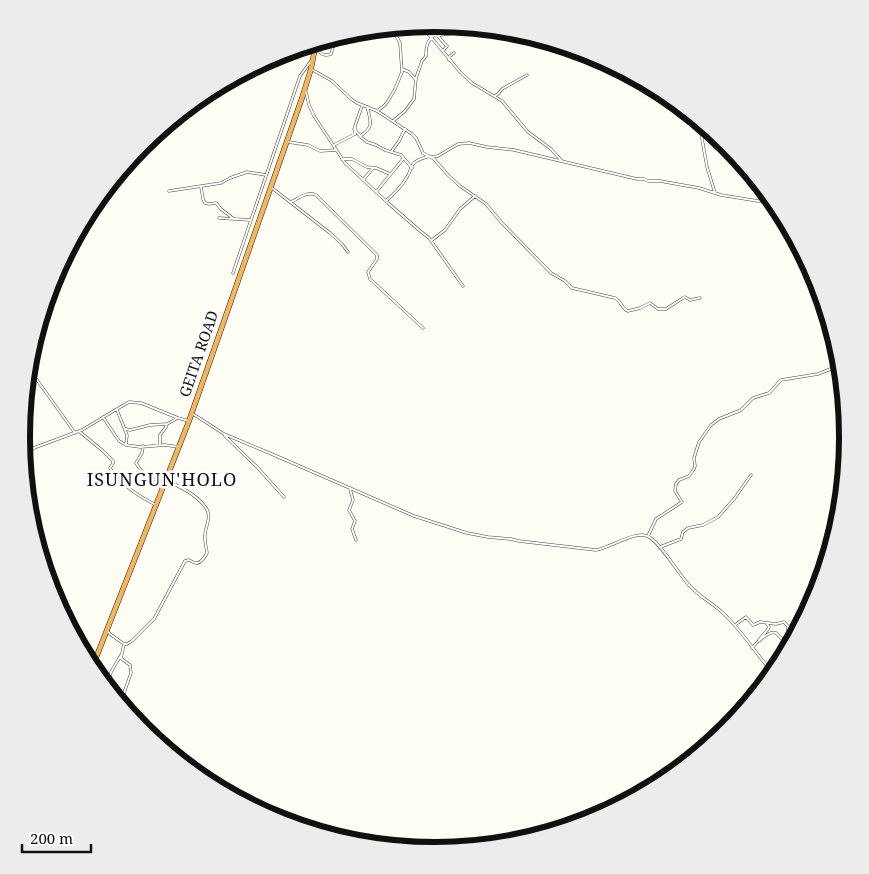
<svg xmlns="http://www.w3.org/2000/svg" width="869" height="874" viewBox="0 0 869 874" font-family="'Noto Serif',serif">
<rect width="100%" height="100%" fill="#fffef4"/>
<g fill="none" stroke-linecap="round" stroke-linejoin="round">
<defs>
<path id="street" d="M418,25l13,12 29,35 12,11 30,18 26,31 23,17 11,12
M430,36c12,-1 23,-1 34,-9
M438,36l5,6 4,4 -4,5
M315,48c5,5 9,9 16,6l5,-17
M449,60l1,-4 4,-3
M311,69l21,12 19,18 6,4 20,8 35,23 4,4 7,15 11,6 14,16 12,11 26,18 16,19 49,50 14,8 7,7 43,10c6,3 7,11 13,13l12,-3 10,-5 8,6h8l17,-11 2,-1 5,3 10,-2
M402,69l7,3 7,8
M306,92l3,13 5,11 31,47 43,40 31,27 10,8 34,48
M495,96l3,-2 4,-5 25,-14
M377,111l8,-6 3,-4 7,-12 7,-17 -2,-29 -8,-15
M393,121l12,-10 9,-12 2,-21 6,-17 4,-5c0,-7 0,-12 5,-18
M699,122l8,45 8,26
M354,129l8,9 5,4 9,3 9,5 16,5 11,13
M360,136c14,-8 11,-15 7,-29
M288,142l20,3 12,6 16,-1
M334,145l21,-11v-8l7,-20
M391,152l8,-11 6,-12
M431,157l7,-1 20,-12 11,-1 18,4 27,3 123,29h7l4,2h12l39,7 22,7 55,9
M342,159h10l15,8 9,1 14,6
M363,180l10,-12
M201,187l2,12 2,4 4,1 7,-1 5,6 13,10
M272,188l58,45 12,11 6,8
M169,191l52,-8 9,-5 17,-6 19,3
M376,192l27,-33
M386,201c8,-7 16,-15 21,-24 3,-4 4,-11 7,-14 4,-4 10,-5 15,-7
M291,202c8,-4 16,-11 25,-7l61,60v4l-9,13 2,7 53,49
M219,218l32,2
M432,240l13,-10 15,-21 15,-13
M233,273l67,-197 11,-15
M28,366l4,7 43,60
M117,410l10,25 -1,10
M193,414l31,20 50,21 140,61 53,17 21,4 23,2 8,2 77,9c14,-2 38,-19 51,-14 11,3 33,40 42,49 9,11 25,19 35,29 19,18 32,40 49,59
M103,417l16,24 7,4 14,2 25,-2 14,2
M126,429l4,1 20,-5 17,-1 9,-5
M80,432l23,19 10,10v2l-3,5c11,17 28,28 46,37
M225,436l33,32 26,29
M160,445v-10l6,-8 1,-3
M143,446l-1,7 -6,10c7,12 16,17 29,19
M23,452l59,-22 35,-21 12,-7 12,1 37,15 11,3
M350,489l3,11 -4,10 6,11 -3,8 4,11
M648,536l8,-17 26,-17 -7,-11 1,-7 3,-4 10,-4 5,-7 1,-3 -1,-8 5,-16 12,-17 8,-6 22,-9 12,-12 16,-5 12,-13 37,-6 15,-6 7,-6
M660,547l21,-8 2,-7 5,-4 15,-3 15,-8 16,-18 17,-24
M735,625l11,-8 7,8 7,-3 16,2 8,-2 4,4 -1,13
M107,630l3,4 14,10h3l5,-3 22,-22 31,-58 4,-1c5,3 9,5 13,0 1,-1 4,-5 5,-7 0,-3 -3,-12 -2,-19 1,-9 7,-18 1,-26 -8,-12 -26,-22 -39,-27
M759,640l9,-11 1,-2 -2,-3
M752,648c4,-5 17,-18 24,-15 1,1 5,5 6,6l7,-1
M94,664l3,6 12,6
M108,687l3,-15 10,-17
M122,705l3,-15 6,-17 -1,-8 -7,-5 -2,-2 3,-14"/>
<path id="highway" d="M92,668l97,-247 113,-323 9,-29 5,-26"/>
</defs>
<!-- street casing -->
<use href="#street" stroke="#434343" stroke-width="3"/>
<!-- highway casing -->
<use href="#highway" stroke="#212121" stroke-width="5.5"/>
<!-- street -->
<use href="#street" stroke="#fff" stroke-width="2"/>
<!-- highway -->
<use href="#highway" stroke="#f2b75e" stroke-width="4.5"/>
</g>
<g text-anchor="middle" stroke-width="5" stroke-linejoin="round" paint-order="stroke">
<!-- street labels -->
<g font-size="15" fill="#101010" stroke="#fff">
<text transform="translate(199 354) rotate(-71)" y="5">GEITA ROAD</text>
</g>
<!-- quarter labels -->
<g font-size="18" letter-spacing="1" fill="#101010" stroke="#fff">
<text x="162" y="486">ISUNGUN'HOLO</text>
</g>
</g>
<!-- crop -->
<path d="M0 0H869V874H0ZM434 32H435A404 404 0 0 1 839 436V438A404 404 0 0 1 435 842H434A404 404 0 0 1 30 438V436A404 404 0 0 1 434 32Z" fill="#ececec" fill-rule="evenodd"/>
<path fill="none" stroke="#101010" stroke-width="6" d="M434 32H435A404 404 0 0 1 839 436V438A404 404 0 0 1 435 842H434A404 404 0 0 1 30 438V436A404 404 0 0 1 434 32Z"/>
<!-- scale -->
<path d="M22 844v8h69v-8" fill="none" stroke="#101010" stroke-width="2.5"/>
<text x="30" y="844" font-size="15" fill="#101010" stroke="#ffffff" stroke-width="4" paint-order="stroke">200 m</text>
</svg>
